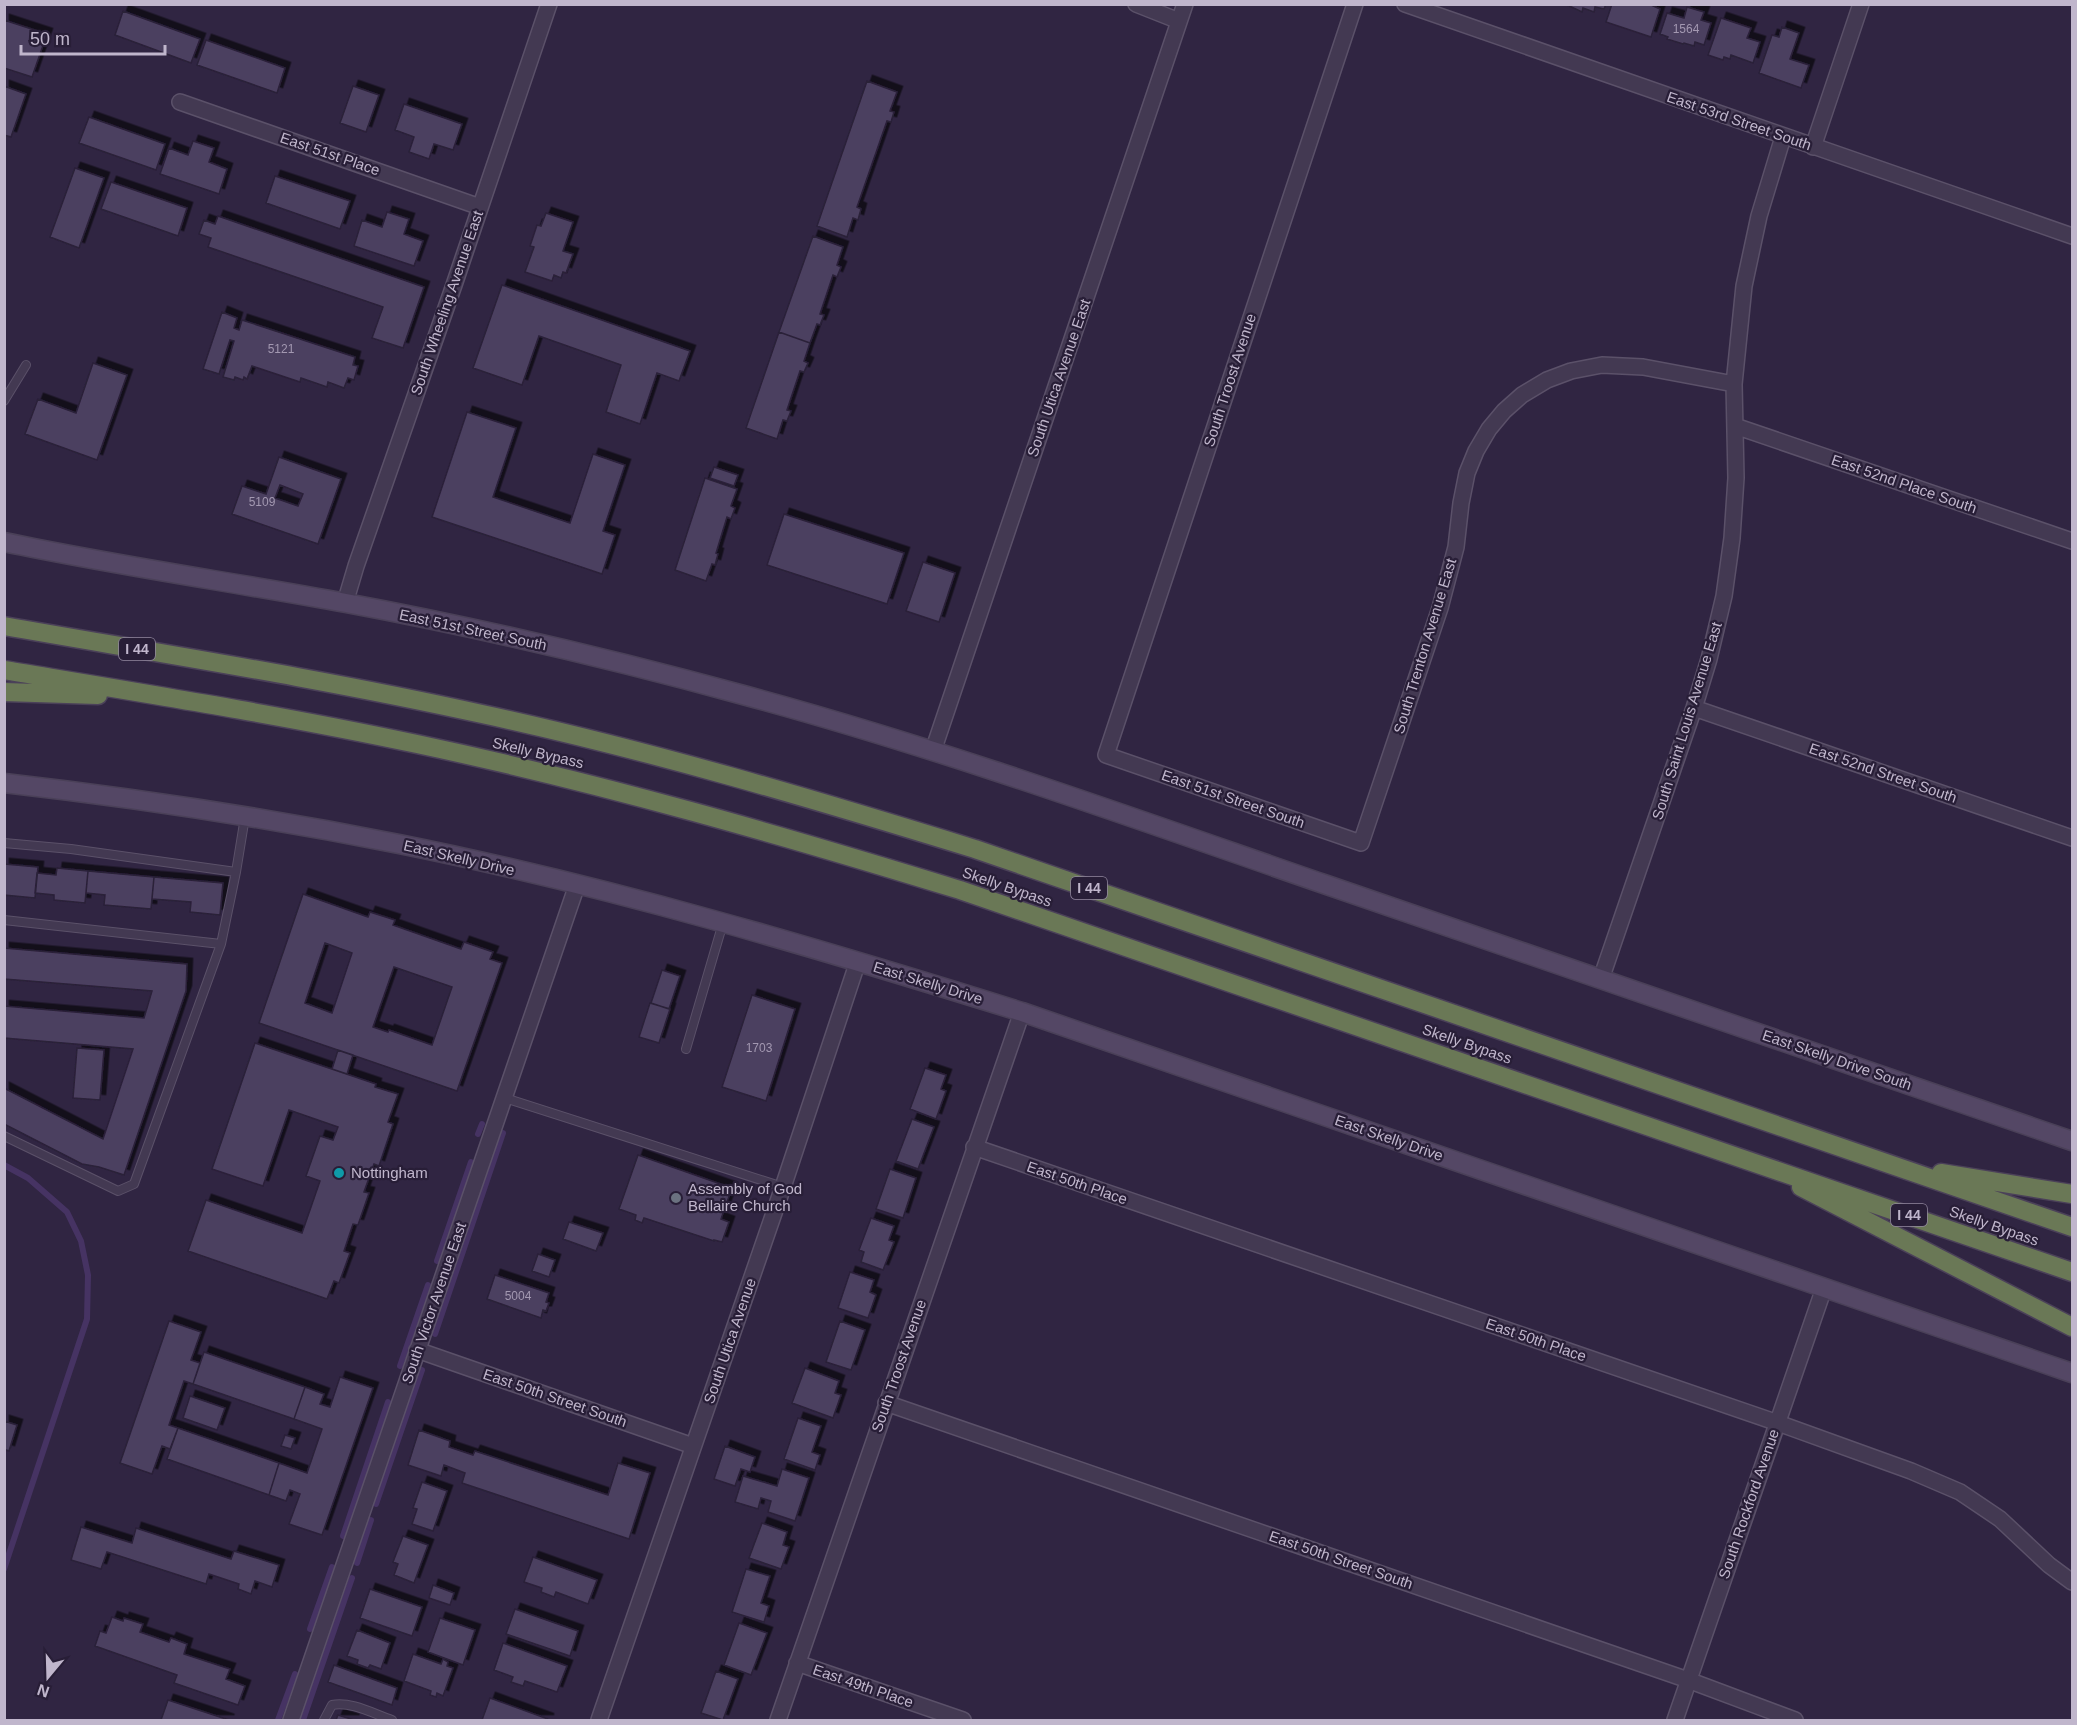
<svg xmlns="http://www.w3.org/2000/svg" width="2077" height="1725" viewBox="0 0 2077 1725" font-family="Helvetica,sans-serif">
<defs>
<filter id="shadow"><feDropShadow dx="5.5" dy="-5.5" stdDeviation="0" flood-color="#0009"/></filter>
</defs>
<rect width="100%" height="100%" fill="#302542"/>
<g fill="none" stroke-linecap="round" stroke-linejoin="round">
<!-- stream -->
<path stroke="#463363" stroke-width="6" d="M478,1134l4,-10
M4,1165l24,13 39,34 14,29 7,34 -1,44 -83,250
M437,1261l34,-99
M435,1334l68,-201
M400,1366l28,-81
M376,1504l46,-134
M343,1536l45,-134
M357,1563l14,-43
M310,1629l22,-62
M278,1720l17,-46
M303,1720l49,-142"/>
</g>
<!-- building -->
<path fill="#4c3f60" stroke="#2a2039" stroke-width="1.5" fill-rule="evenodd" filter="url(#shadow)" d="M1565,4h41l-2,5 -9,-2 -1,5 -11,-4 -1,4z
M1612,4h37l11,5 -9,28 -45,-15z
M1687,7l17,5 -3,8 10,3 -7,22 -9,-3 -1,4 -10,-3 -1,1 -16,-5 1,-2 -8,-3 7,-21 17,5z
M123,11l77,28 -9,24 -76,-28z
M1721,18l30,10 -4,10 13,4 -7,21 -22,-8 -1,4 -6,-2 -1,3 -15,-5z
M4,20l43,14 -15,43 -28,-9z
M1782,27l17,6 -9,26 19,6 -8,23 -42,-15 13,-38 7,2z
M206,40l79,28 -8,25 -80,-28z
M867,81l30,11 -7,19 4,1 -3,10 -4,-1 -30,86 4,2 -3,11 -5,-2 -6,19 -30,-11z
M4,86l22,8 -15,43 -7,-2z
M353,86l26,9 -13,37 -26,-9z
M404,104l58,20 -9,26 -19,-6 -5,15 -20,-7 5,-15 -19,-7z
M89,117l76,27 -9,26 -77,-27z
M193,141l21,7 -5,14 18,7 -8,25 -59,-20 9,-26 19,7z
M75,168l29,10 -25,70 -29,-11z
M275,176l75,25 -10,28 -74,-26z
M111,182l76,26 -9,28 -77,-27z
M387,212l22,7 -5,15 19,7 -9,25 -60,-20 8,-26 20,7z
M546,213l27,9 -10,29 10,3 -7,19 -3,-1 -2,6 -7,-3 -2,6 -27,-9 9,-25 -4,-1 7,-21 4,1z
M218,216l206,71 -21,61 -31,-10 11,-31 -175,-60 3,-9 -12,-4 5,-14 11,4z
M813,236l30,11 -6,18 4,2 -4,10 -4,-2 -13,39 4,1 -4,10 -3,-1 -7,19 -31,-11z
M502,285l188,66 -11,30 -22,-8 -17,51 -34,-12 15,-47 -82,-29 -17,49 -49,-17z
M222,312l15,6 -3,10 5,2 3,-10 113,37 -2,8 5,1 -4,14 -6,-2 -4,10 -16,-6 -1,5 -26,-9 -1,4 -48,-16 -5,13 -3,-2 -1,3 -8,-3 -1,3 -11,-3 11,-36 -4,-1 -11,34 -16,-5z
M779,332l31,11 -6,18 4,2 -4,9 -4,-1 -13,39 4,1 -4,10 -4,-1 -6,19 -31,-11z
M93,363l34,12 -30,85 -72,-26 13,-35 38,14z
M467,412l49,16 -23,69 77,26 23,-69 32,11 -22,66 12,4 -13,39 -170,-57z
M279,457l62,22 -23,65 -86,-30 10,-28 24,8zM280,485l23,9 -5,12 -23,-8z
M714,467l24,8 -4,11 -24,-8z
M705,478l32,11 -6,17 4,2 -4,11 -4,-2 -11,36 2,1 -3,11 -3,-1 -6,17 -31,-11z
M784,514l120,39 -17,51 -120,-39z
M923,562l32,11 -16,49 -33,-11z
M4,864l34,3 -3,31 -31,-3z
M57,868l31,3 -3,32 -31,-3v-5l-19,-2 2,-20 19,2z
M88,871l66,6 -3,32 -47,-4 1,-10 -19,-2z
M154,877l69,6 -3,32 -30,-3 1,-10 -39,-3z
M303,894l65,23 2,-5 25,8 -2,5 68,24 3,-7 29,10 -3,7 12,4 -45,128 -198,-68zM325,943l27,10 -20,60 -27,-10zM394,967l58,20 -20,58 -43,-15 -1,2 -15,-5z
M4,948l183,16 -1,27 -62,184 -25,-8 -17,-3 -78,-40v-36l99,51 30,-90 -129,-11v-32l140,12 8,-27 -148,-12z
M662,970l18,6 -11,33 -18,-6z
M752,995l43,14 -29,92 -44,-14z
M650,1003l20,6 -11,34 -20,-6z
M255,1043l121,41 -1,3 23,7 -10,28 5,2 -14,42 -5,-2 -10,28 5,1 -11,32 -5,-1 -9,27 6,2 -11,30 -5,-2 -7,18 -139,-48 18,-51 96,33 18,-52 -14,-5 14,-40 13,4 5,-13 -49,-17 -26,76 -51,-17z
M77,1048l27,2 -4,50 -27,-2z
M338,1050l15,5 -6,19 -15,-5z
M925,1068l21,7 -5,14 5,2 -10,28 -26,-10z
M912,1119l22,8 -16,42 -22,-8z
M638,1155l94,33 -11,31 8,3 -7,20 -8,-2v1l-70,-23 -2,5 -7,-3 1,-5 -17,-6z
M890,1169l26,9 -13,40 -27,-9z
M871,1218l23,8 -5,14 5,2 -11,28 -22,-8 3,-10 -5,-2z
M569,1222l34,11 -7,18 -33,-12z
M538,1254l17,6 -6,17 -17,-6z
M850,1272l24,8 -4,12 6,3 -8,23 -30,-10z
M495,1275l54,18 -3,9 3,1 -3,8 -3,-1 -2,8 -54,-19z
M169,1321l32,11 -10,28 9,3 -7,21 -9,-3 -15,44 9,3 -8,21 -8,-3 -10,28 -32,-11z
M840,1321l25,9 -14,40 -25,-8z
M204,1352l101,35 -11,32 -101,-35z
M805,1368l34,13 -4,12 6,2 -8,23 -41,-15z
M340,1377l33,11 -51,147 -33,-11 11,-30 -10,-4 -4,11 -17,-6 10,-32 28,10 15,-44 -28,-10 11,-32 19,7 -4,10 10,3z
M190,1396l35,12 -8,22 -34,-12z
M798,1418l23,8 -9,26 8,3 -5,15 -31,-11z
M4,1421l13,4 -8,26 -3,-1 -2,4z
M178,1428l101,35 -10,32 -102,-36z
M419,1430l31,11 -1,6 24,8 2,-4 133,44 10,-32 32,10 -21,66 -167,-56 3,-10 -21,-8 -3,11 -33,-11z
M285,1435l10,3 -4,11 -10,-3z
M725,1446l30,11 -5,15 -9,-3 -6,17 -21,-7z
M782,1469l27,9 -14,43 -27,-9 3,-11 -10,-3 -3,11 -23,-7 8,-26 34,10z
M422,1482l25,9 -14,40 -21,-7 5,-15 -4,-1z
M762,1523l25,9 -4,13 6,2 -8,22 -32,-11z
M81,1527l51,16 4,-15 95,31 3,-8 45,14 -7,22 -17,-6 -4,13 -13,-5 1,-5 -30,-10 -3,10 -99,-32 -6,17 -30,-9z
M403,1536l25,9 -14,38 -20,-8 4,-11 -5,-2z
M533,1557l64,23 -9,24 -32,-12 -2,5 -13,-5 1,-4 -18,-6z
M746,1569l24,7 -9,27 8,3 -5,16 -32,-10z
M433,1585l21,8 -4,12 -21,-7z
M370,1589l52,18 -10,29 -52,-18z
M515,1609l63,22 -8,25 -64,-22z
M112,1617l11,4 1,-3 19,6 -3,8 29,10 2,-4 16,6 -3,10 46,15 -4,10 19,7 -7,19 -64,-22 3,-8 -82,-29 5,-15 6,2z
M440,1618l35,12 -12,35 -35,-13z
M739,1623l28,10 -16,42 -27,-10z
M357,1630l33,13 -9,26 -11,-4 -2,3 -11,-4 1,-4 -11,-4z
M503,1643l64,23 -10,26 -32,-11 -2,5 -12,-4 2,-5 -19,-7z
M413,1654l28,10 2,-5 5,3 -1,4 6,2 -10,28 -6,-3 -1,4 -6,-2 1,-4 -27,-10z
M334,1665l63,23 -5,17 -64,-23z
M716,1671l22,8 -15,41 -22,-7z
M490,1698l58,21v1h-66z
M168,1700l61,20h-68z
M338,1715l16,5h-18z"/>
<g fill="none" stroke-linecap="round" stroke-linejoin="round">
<defs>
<path id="lane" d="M4,401l22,-36
M4,843l67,6 165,23 9,-55
M4,920l217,24 15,-72
M686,1049l37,-126
M505,1098l278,89
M4,1136l114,55 16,-7 87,-240
M324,1720l8,-15c19,-4 42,9 60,15"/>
<path id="street" d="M1136,4l43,17
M1355,4l-249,751 255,88 79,-235 16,-61 5,-44 6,-30 9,-22 13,-22 15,-18 18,-16 25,-15 24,-9 31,-6 41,2 91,17
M1405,4l667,232
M180,102l300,105
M1813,147l48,-143
M1735,426l337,115
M345,603l11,-37 98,-281 95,-281
M1694,708l378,130
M933,751l252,-747
M1601,979l93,-271 15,-49 15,-63 8,-58 4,-60 -2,-94 10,-98 15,-70 24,-79
M974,1147l804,276 133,48 49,21 40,27 49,46 23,17
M417,1350l276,96
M886,1403l802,277 107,40
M797,1663l166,57
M291,1720l286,-835
M599,1720l184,-533 75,-226
M778,1720l244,-708
M1675,1720l149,-432"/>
<path id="secondary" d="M4,542c114,24 228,40 342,61 135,25 269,57 401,93 196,53 386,122 577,188 250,86 499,172 748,257
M4,783c132,15 264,35 395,61 210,42 418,104 623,168l1050,361"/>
<path id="highway" d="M4,626c160,28 320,53 478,88 167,36 331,85 493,135l1097,378
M4,670c138,23 277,45 413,74 184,39 364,91 543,146l1112,382
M4,692l94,3
M1941,1173l131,21
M1801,1187l271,140"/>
</defs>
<!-- lane casing -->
<use href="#lane" stroke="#5b5169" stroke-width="10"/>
<!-- street casing -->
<use href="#street" stroke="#5b5169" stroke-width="18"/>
<!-- secondary casing -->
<use href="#secondary" stroke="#4a4058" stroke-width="21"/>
<!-- highway casing -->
<use href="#highway" stroke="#4b4159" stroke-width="21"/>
<!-- lane -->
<use href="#lane" stroke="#433952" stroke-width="8"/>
<!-- street -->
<use href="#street" stroke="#433952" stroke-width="15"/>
<!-- secondary -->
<use href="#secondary" stroke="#544765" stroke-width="18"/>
<!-- highway -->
<use href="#highway" stroke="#6a7856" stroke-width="18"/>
</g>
<!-- markers -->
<circle fill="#0f9aa8" stroke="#281e37" stroke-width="2" cx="339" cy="1173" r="6"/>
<circle fill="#6b7280" stroke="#281e37" stroke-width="2" cx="676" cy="1198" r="6"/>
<g text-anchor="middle" stroke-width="4.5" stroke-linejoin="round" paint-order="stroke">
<!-- number labels -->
<g font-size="12" fill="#a398b1">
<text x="1686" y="33">1564</text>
<text x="281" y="353">5121</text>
<text x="262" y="506">5109</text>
<text x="759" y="1052">1703</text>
<text x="518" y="1300">5004</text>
</g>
<!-- shield labels -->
<g fill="#281e37" stroke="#92889f" stroke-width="1.5">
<rect x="119" y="638" width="36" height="22" rx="4.5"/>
<rect x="1071" y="877" width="36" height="22" rx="4.5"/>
<rect x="1891" y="1204" width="36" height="22" rx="4.5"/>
</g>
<g font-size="14" font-weight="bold" fill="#c0b6cc">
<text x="137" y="654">I 44</text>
<text x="1089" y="893">I 44</text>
<text x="1909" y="1220">I 44</text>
</g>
<!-- street labels -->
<g font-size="15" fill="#c0b6cc" stroke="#281e37">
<text transform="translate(1739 121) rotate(19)" y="5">East 53rd Street South</text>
<text transform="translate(330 154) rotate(19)" y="5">East 51st Place</text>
<text transform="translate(447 303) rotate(-71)" y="5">South Wheeling Avenue East</text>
<text transform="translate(1059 378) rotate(-71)" y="5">South Utica Avenue East</text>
<text transform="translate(1230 380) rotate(-72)" y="5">South Troost Avenue</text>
<text transform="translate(1904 484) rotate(19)" y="5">East 52nd Place South</text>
<text transform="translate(473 630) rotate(12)" y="5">East 51st Street South</text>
<text transform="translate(1425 646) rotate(-73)" y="5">South Trenton Avenue East</text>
<text transform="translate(1687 721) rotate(-73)" y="5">South Saint Louis Avenue East</text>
<text transform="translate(538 753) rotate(13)" y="5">Skelly Bypass</text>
<text transform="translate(1883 773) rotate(19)" y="5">East 52nd Street South</text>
<text transform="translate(1233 799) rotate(19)" y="5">East 51st Street South</text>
<text transform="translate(459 858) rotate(13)" y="5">East Skelly Drive</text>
<text transform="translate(1007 887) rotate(19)" y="5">Skelly Bypass</text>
<text transform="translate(928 983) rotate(17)" y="5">East Skelly Drive</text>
<text transform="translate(1467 1044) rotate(19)" y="5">Skelly Bypass</text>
<text transform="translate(1837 1060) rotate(19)" y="5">East Skelly Drive South</text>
<text transform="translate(1389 1138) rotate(19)" y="5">East Skelly Drive</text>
<text transform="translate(1077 1183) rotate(19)" y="5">East 50th Place</text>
<text transform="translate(1994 1226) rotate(19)" y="5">Skelly Bypass</text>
<text transform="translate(434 1303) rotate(-71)" y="5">South Victor Avenue East</text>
<text transform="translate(1536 1340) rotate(19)" y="5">East 50th Place</text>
<text transform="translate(730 1341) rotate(-71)" y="5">South Utica Avenue</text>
<text transform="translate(899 1366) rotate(-71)" y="5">South Troost Avenue</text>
<text transform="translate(555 1398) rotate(19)" y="5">East 50th Street South</text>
<text transform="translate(1749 1504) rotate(-71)" y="5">South Rockford Avenue</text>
<text transform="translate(1341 1560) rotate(19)" y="5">East 50th Street South</text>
<text transform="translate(863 1686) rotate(19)" y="5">East 49th Place</text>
</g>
<!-- poi labels -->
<g font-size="15" fill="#c0b6cc" stroke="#281e37" text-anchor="start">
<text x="351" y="1178">Nottingham</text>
<text x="688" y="1194">Assembly of God<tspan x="688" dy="17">Bellaire Church</tspan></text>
</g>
</g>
<!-- border -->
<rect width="2077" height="1725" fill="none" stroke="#c0b6cc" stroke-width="12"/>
<!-- north arrow -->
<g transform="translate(48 1677) rotate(199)" stroke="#281e37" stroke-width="4.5" paint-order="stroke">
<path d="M0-4.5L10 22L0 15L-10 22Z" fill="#c0b6cc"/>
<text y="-9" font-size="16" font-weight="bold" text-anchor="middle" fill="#c0b6cc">N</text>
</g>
<!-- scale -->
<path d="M21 45v9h144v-9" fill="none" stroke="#c0b6cc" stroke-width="3"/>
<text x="30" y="45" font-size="18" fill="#c0b6cc" stroke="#281e37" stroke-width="4.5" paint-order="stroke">50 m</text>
</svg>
